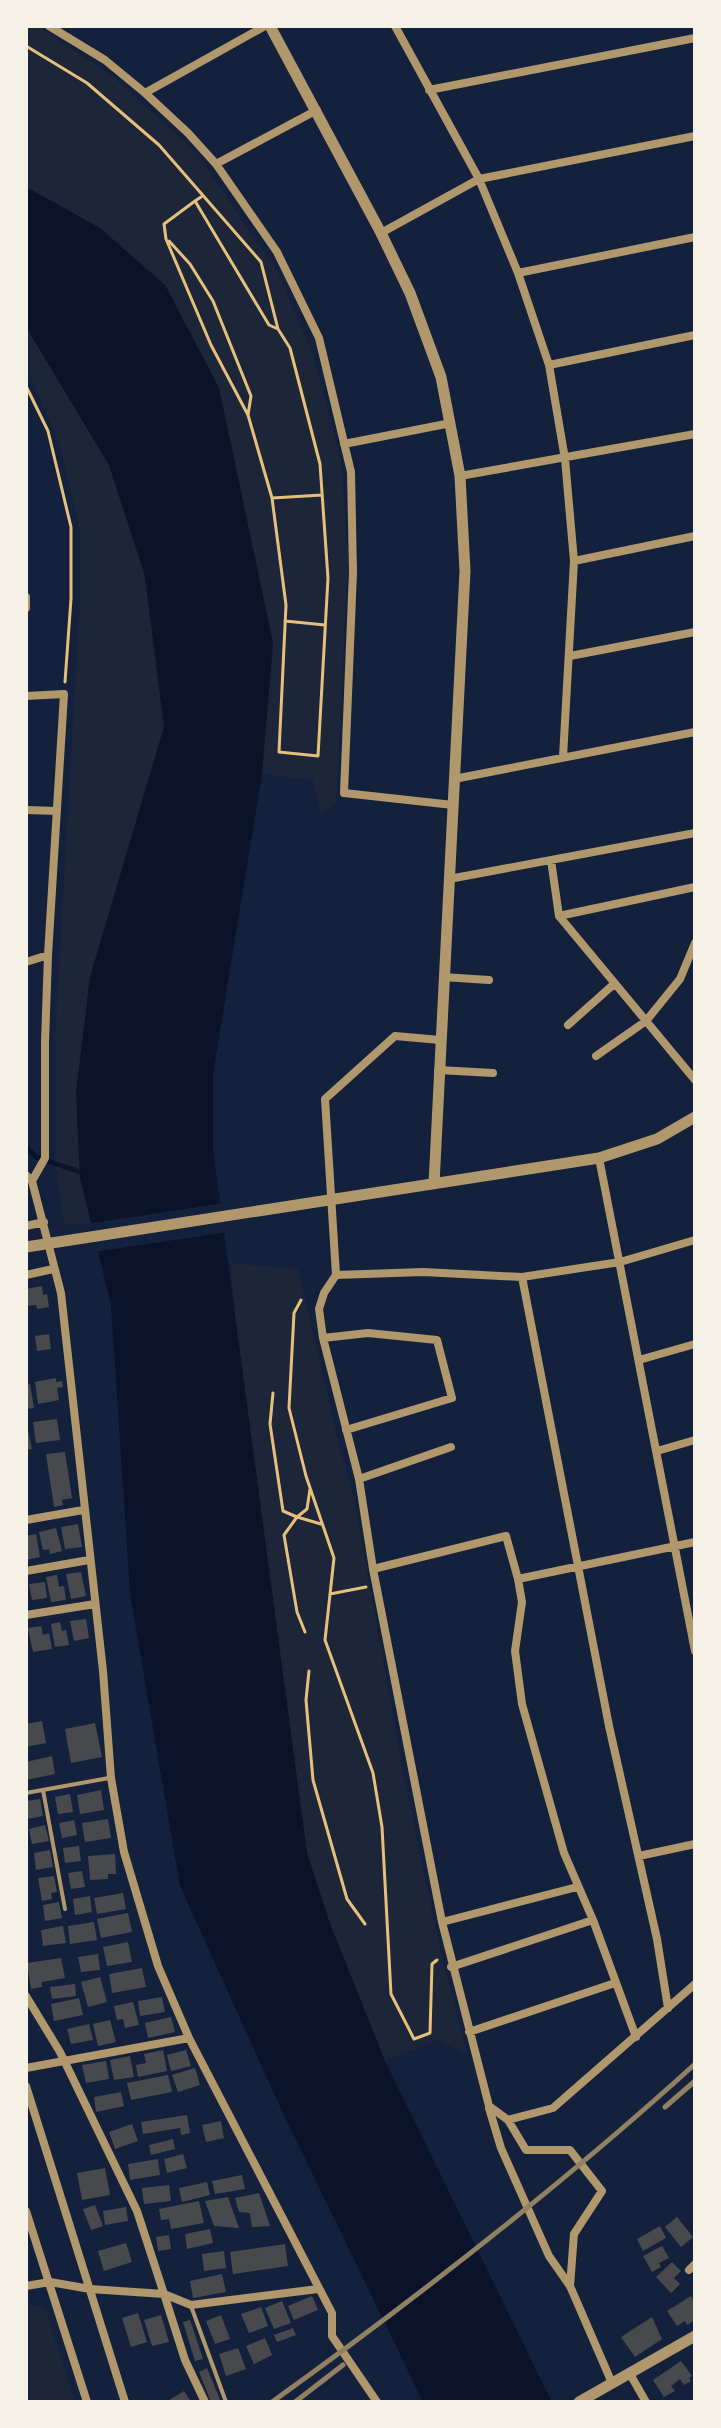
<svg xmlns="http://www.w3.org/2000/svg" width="721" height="2428" viewBox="0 0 721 2428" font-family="'DM Sans',sans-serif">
<rect width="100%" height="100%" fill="#14213d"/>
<!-- green -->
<path fill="#1d2539" d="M26,26h12l72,48 87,79 81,120 34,79 29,108 7,97 -12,247 -15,10 -8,-34 -51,-6 11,-131 -54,-255 -54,-103 -98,-76 -41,-22z
M26,327l83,138 36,111 19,151 -74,250 -14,116 4,85 11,45 -27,2 -9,-65v-120l25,-440 -1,-75 -20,-82 -33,-76z
M230,1263l68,6 41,176 16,57 48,270 37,178 27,104 -30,-14 -52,21 -52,-129 -26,-79 -40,-269 -21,-165z
M26,2304l19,3 30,95h-49z"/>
<!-- water -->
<path fill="#0b132b" d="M26,187l74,41 65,57 54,103 54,255 -11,131 -49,300v76l94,703 22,68 56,140 167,341h-129l-142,-293 -101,-223 -50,-292 -19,-289 -31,-127 -4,-85 14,-116 74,-250 -19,-151 -36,-111 -83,-138z"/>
<!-- pier -->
<path fill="#14213d" d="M224,1203l4,29 -134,20 -7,-28z"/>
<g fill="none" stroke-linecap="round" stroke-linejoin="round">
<!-- stream -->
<path stroke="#0b132b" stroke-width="5" d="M26,1147l10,10 50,17"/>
</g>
<!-- building -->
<path fill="#48494c" d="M42,1286l1,9 4,-1 2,13 -12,2 -1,-4 -10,1v-17z
M49,1334l2,15 -14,2 -2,-15z
M56,1378v4l6,-1 1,6 -6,1 2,12 -21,4 -3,-22z
M30,1384l4,24 -8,1v-24z
M57,1419l3,21 -24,3 -3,-21z
M26,1422l6,27 -6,1z
M65,1452l7,46 -10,2 1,5 -9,2 -8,-53z
M78,1524l4,23 -17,2 -4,-22z
M56,1528l6,23 -12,3 -1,-5 -6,1 -4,-18z
M36,1534l4,23 -14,3v-24z
M81,1572l5,24 -15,3 -5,-25z
M57,1575l2,12 5,-1 2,14 -15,2 -5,-25z
M45,1582l2,16 -15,2 -3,-16z
M86,1619l3,19 -15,3 -4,-20z
M60,1622l2,9 4,-1 3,15 -14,2 -4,-23z
M41,1626l2,9 6,-2 3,16 -19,3 -5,-24z
M42,1721l4,22 -20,4v-23z
M95,1723l7,34 -31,6 -6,-34z
M52,1756l3,18 -29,6v-18z
M101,1790l3,20 -24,4 -3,-19z
M70,1794l3,18 -15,2 -3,-17z
M40,1799l3,17 -16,3 -1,-18z
M108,1819l3,19 -26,4 -3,-19z
M74,1820l3,15 -15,3 -3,-15z
M45,1825l4,16 -17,3 -3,-15z
M79,1846l2,15 -16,2 -2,-15z
M50,1850l3,17 -17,3 -2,-17z
M115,1854l1,20h-8v5l-18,1 -2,-24z
M82,1871l3,16 -14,2 -3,-16z
M54,1876l3,16 -6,1 1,6 -10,2 -4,-23z
M123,1893l3,16 -29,5 -3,-16z
M90,1896l2,16 -17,3 -2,-16z
M59,1902l3,16 -17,3 -2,-16z
M128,1913l4,19 -31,6 -4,-19z
M94,1922l3,18 -27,4 -2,-18z
M63,1926l3,17 -23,3 -2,-16z
M128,1942l4,20 -25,4 -4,-19z
M98,1954l2,16 -19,2 -3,-15z
M61,1958l4,20 -23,4v5l-11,2 -4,-26z
M142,1968l4,19 -34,6 -3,-19z
M100,1977l7,25 -19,5 -7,-25z
M75,1984l1,12 -24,3 -2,-12z
M162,1997l3,15 -25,4 -2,-15z
M79,1998l4,17 -29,6 -3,-17z
M133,2002l6,23 -14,3 -2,-9 -6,1 -3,-14z
M171,2017l4,15 -27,6 -3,-15z
M110,2020l6,22 -18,4 -5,-22z
M89,2024l4,16 -22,4 -4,-15z
M163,2050l4,21 -29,6 -2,-12 10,-2 -2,-9z
M186,2050l5,16 -20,5 -4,-16z
M130,2056l4,21 -20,3 -4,-20z
M106,2061l3,18 -23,4 -4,-18z
M195,2068l5,17 -22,7 -6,-17z
M168,2075l4,17 -41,8 -4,-17z
M121,2092l3,14 -28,6 -2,-15z
M187,2115l3,18 -9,2 -1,-7 -37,6 -2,-12z
M221,2121l3,17 -18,4 -4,-17z
M132,2124l6,17 -23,8 -6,-17z
M173,2139l2,10 -24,6 -2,-10z
M183,2154l4,14 -20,5 -3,-14z
M158,2159l2,16 -30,5 -2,-16z
M105,2168l5,27 -28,5 -5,-27z
M242,2175l3,14 -30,5 -3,-13z
M207,2182l3,13 -28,7 -3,-14z
M169,2185l2,16 -27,3 -2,-16z
M259,2193l11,33 -18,1 -2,-14 -11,-1 -4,-14z
M228,2197l11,31 -25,-2 -9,-25z
M199,2201l5,22 -33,6 -2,-10 -8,1 -2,-11z
M95,2205l8,21 -12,4 -8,-21z
M126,2207l2,14 -23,4 -2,-14z
M677,2217l16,20 -12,10 -16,-20z
M660,2226l6,12 -23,13 -6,-12z
M210,2229l3,14 -26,6 -2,-15z
M169,2235l2,14 -13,2 -2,-14z
M126,2243l6,19 -28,9 -6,-20z
M285,2244l3,22 -55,8 -3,-22z
M662,2246l7,12 -10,5 2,4 -9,5 -9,-16z
M224,2251l2,17 -22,3 -2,-17z
M672,2262l9,9 -7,7 6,6 -9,9 -15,-16z
M222,2274l4,18 -33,6 -3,-17z
M312,2296l6,14 -24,10 -6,-14z
M691,2296l4,7v17l-8,5 -2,-4 -8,5 -10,-15z
M282,2301l9,22 -17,6 -9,-21z
M261,2307l7,19 -19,7 -8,-19z
M138,2313l9,29 -16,5 -9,-29z
M161,2315l8,27 -17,4 -8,-26z
M221,2315l9,24 -15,5 -9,-23z
M652,2317l10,22 -27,18 -14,-20z
M190,2320l13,39 -8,2 -12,-39z
M293,2328l3,7 -19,7 -3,-7z
M265,2338l7,17 -18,9 -8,-18z
M238,2348l8,21 -20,7 -7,-22z
M681,2361l11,15 -3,2 2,3 -7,4 -4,-6 -9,7 4,5 -11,6 -11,-17z
M207,2368l14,34h-10l-12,-30z
M184,2391l7,11h-25z"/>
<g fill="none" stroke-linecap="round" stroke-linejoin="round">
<!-- path -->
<path stroke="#e5c07b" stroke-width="3" d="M26,46l61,37 72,62 102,117 17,67 12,19 30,116 8,114 -10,178 -39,-4 7,-147 -14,-107 -24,-83 -37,-70 -45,-106 -2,-15 31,-23
M201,197l-6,4 74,124 9,4
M169,241l21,23 23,37 38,95 -3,19
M26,386l22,45 23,96v72l-6,83
M272,498l50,-3
M285,621l40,4
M301,1300l-7,13 -5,95 17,68 28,82 -9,82 48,133 9,54 9,167 23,45 16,-6 2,-69 5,-4
M273,1393l-3,31 13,87 14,6 10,-8 3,-20
M330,1594l36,-7
M305,1632l-8,-20 -13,-77 13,-18 24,7
M309,1671l-3,29 7,80 34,119 18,25"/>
<!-- service -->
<path stroke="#b1986c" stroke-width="4" d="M43,1790l22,119
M26,1793l83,-15
M191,2306l35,96"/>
<!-- minor -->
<path stroke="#b1986c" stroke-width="8" d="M49,26l56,34 40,33 43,40 28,31 61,88 42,86 32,134 2,100 -9,221 109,12
M395,26l84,153 39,94 31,92 16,94 9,102 -11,196
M429,90l266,-52
M145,93l120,-67
M216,164l101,-54
M381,233l98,-54 216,-43
M518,273l177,-36
M549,365l146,-30
M344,444l107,-21
M460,476l235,-42
M574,561l121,-25
M26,597v11
M570,656l125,-24
M26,696l38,-2 -16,261 -3,87v116l-13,23
M454,779l241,-47
M26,810l31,1
M551,860l8,56 136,164
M449,879l246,-46
M559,916l136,-29
M26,962l22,-7
M443,977l46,3
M568,1025l46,-41
M440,1040l-45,-4 -70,63 11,176 -12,18 -5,16 4,29 36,141 14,90 69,353 47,184 19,14 18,30h44l32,41 -28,43 -4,52
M596,1056l50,-35 34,-42 15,-36
M438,1070l55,3
M599,1158l96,493
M26,1175l6,6 29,112 42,378 8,107 13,74 34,114 31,72 143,275v23l45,66
M26,1226l18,-4
M26,1275l27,-6
M336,1275l87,-3 99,5 98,-15 75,-22
M522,1277l87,449 48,213 11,69
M323,1338l45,-5 69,7 15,58 -106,32
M639,1360l56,-16
M657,1451l38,-11
M359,1479l92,-32
M26,1520l57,-10
M373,1569l133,-33 12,43 177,-37
M26,1571l63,-11
M518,1579l4,23 -7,49 7,53 42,149 29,67 43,117
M26,1615l69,-11
M639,1856l56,-12
M442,1922l135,-35
M451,1967l142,-47
M26,1996l34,56 77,159 27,83 27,11 127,-16
M469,2032l146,-49
M26,2068l163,-30
M26,2086l99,316
M489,2108l12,40 48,108 21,30 42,97
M508,2120l45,-12 142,-124
M26,2211l61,191
M689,2270l6,-6
M26,2286l24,-4 40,7 74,5 21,66 20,42
M630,2374l16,28"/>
<!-- tertiary -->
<path stroke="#b1986c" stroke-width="11" d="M270,26l111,207 29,60 31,84 19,99 5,95 -31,613
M26,1247l573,-89 58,-19 38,-22
M579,2402l116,-66"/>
<!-- rail -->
<path stroke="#918062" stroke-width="5" d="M665,2107l30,-26
M272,2402c146,-105 290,-217 423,-338
M295,2402l48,-37"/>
</g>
<!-- border -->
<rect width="721" height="2428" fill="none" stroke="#f6f1e7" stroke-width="56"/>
</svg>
